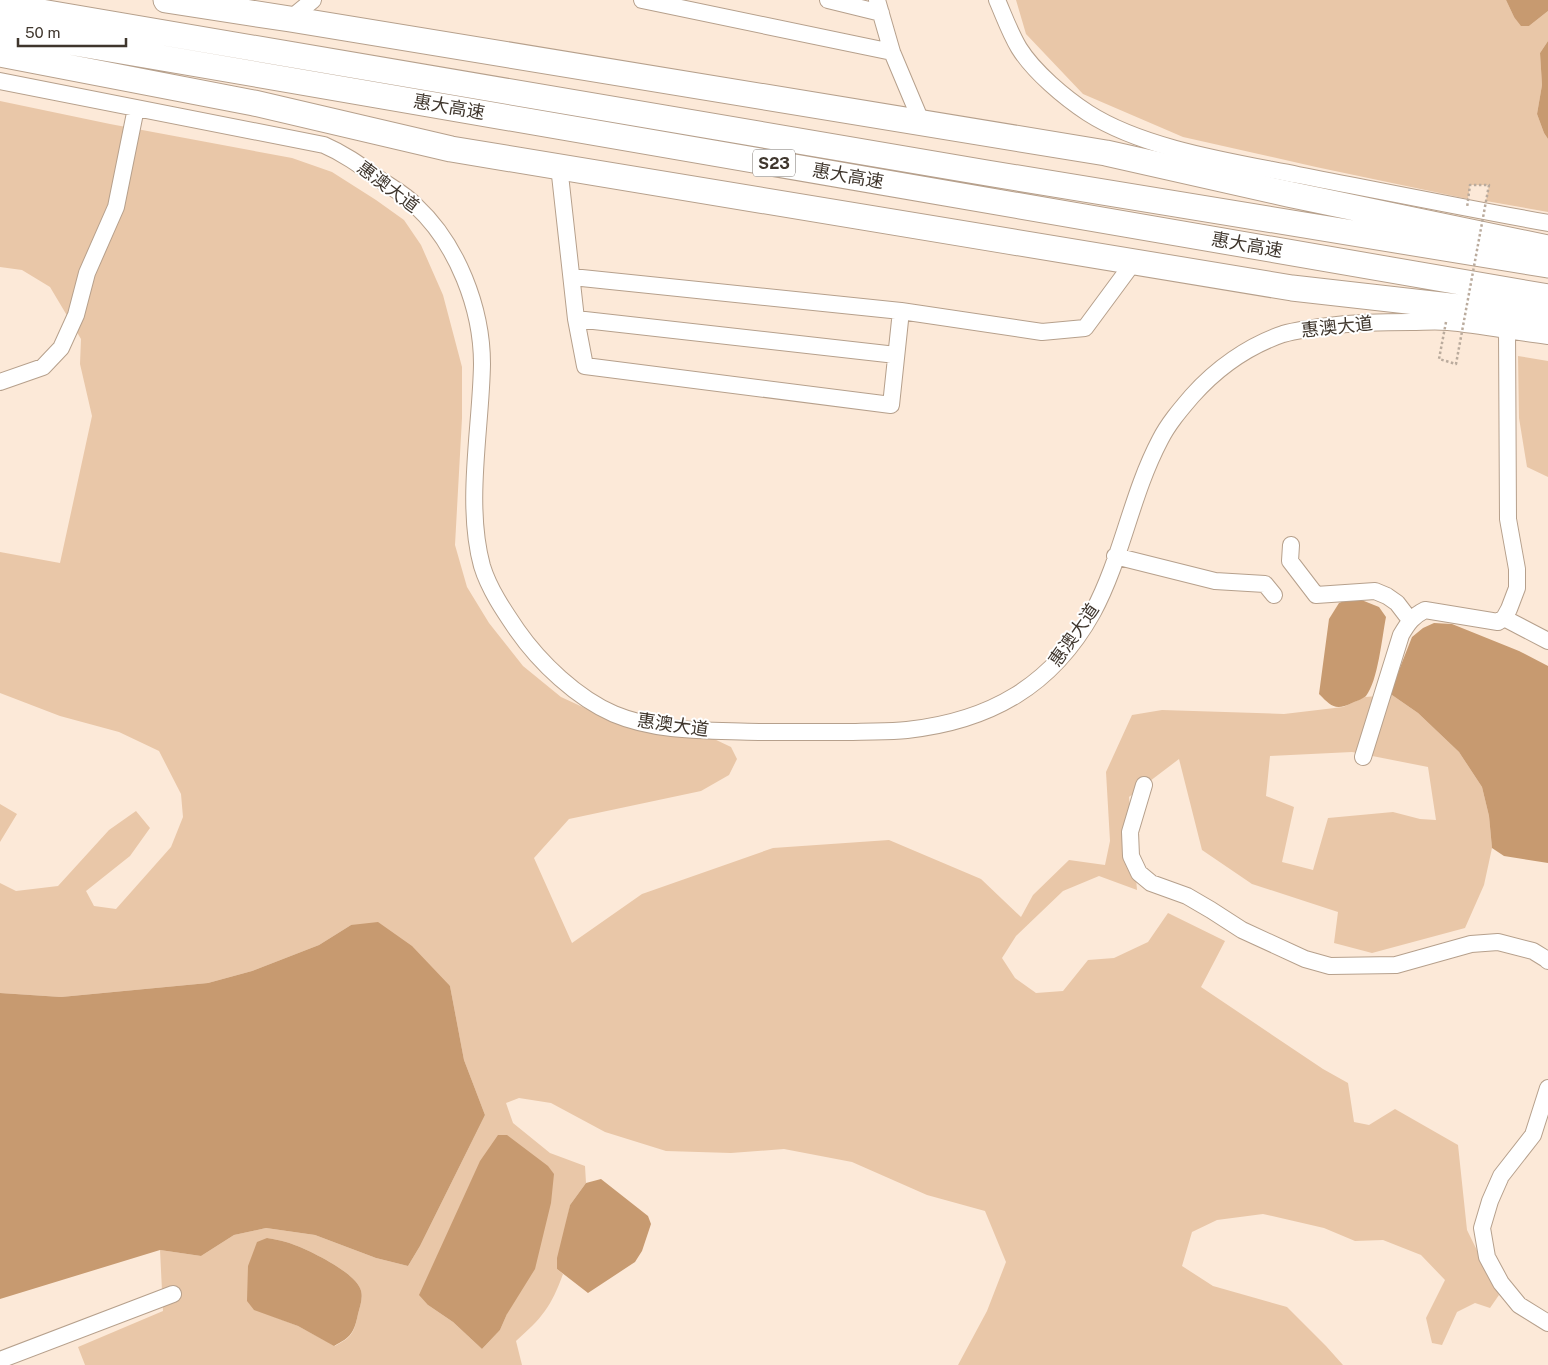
<svg xmlns="http://www.w3.org/2000/svg" width="1548" height="1365" viewBox="0 0 1548 1365" font-family="'Public Sans','Noto Sans SC',sans-serif">
<rect width="100%" height="100%" fill="#fce9d8"/>
<!-- green -->
<path fill="#e9c7a8" fill-rule="evenodd" d="M1016,0h490l8,17 15,9 19,-15v30l-8,12 2,32 -5,29 7,19 4,6v73l-62,-11 3,-16h-19l-2,14 -152,-32 -133,-30 -100,-43 -57,-60z
M0,101l110,23 182,34 40,14 44,28 28,20 17,25 22,50 19,72v51l-7,127 12,42 22,36 34,43 38,31 41,19 110,22 19,9 6,12 -8,16 -28,16 -132,28 -35,39 38,85 70,-49 131,-46 116,-8 92,39 40,38 12,-22 36,-35 36,5 5,-24 -4,-69 26,-57 30,-5 122,4 59,-7 22,-10 27,-2 26,18 41,39 23,35 7,29 3,32 -8,37 -19,43 -93,25 -38,-10 4,-31 -86,-28 -50,-34 -23,-91 -50,38 8,93 -38,-14 -36,15 -47,45 -14,22 13,20 21,15 27,-2 25,-31 26,-2 34,-16 20,-29 57,28 -24,46 122,82 25,14 6,39 15,3 26,-16 63,36 9,85 32,65 -9,13 -15,-5 -18,9 -15,33 -10,-2 -6,-25 19,-38 -24,-25 -38,-15 -28,1 -31,-13 -61,-14 -46,6 -25,12 -10,34 31,20 74,21 39,39 17,19h-385l29,-54 19,-49 -21,-51 -58,-16 -75,-33 -68,-13 -53,4 -65,-2 -61,-19 -54,-29 -32,-5 -13,5 7,20 37,30 35,13 1,17 -16,22 -13,64 6,5c-12,33 -21,44 -47,67l6,24h-437l-7,-18 85,-36 -3,-61 41,6 33,-21 32,-7 49,7 61,23 32,8 12,-20 65,-131 -21,-55 -14,-74 -99,-61 -32,20 -67,26 -44,12 -147,14 -61,-4v-110l16,8 42,-5 51,-56 27,-19 14,17 -20,28 -44,35 8,15 22,3 55,-62 12,-30 -2,-23 -22,-43 -40,-19 -59,-16 -60,-23v-141l60,11 32,-147 -12,-52 1,-25 -31,-52 -28,-17 -22,-3zM1352,752l76,15 8,53 -16,-1 -27,-7 -65,6 -15,52 -31,-8 12,-55 -28,-11 4,-40zM267,1238c6,1 13,2 19,4 18,5 67,29 74,46 4,8 0,18 -2,26 -4,19 -6,23 -23,32l-37,-20 -44,-17zM428,1305l79,9 -7,16 -18,19 -29,-27z
M1518,356l30,5v116l-21,-10 -8,-49z
M0,804l17,10 -17,28z"/>
<!-- water -->
<path fill="#c79a70" d="M1506,0h42v11l-19,15h-8l-7,-9z
M1548,41v98l-4,-6 -7,-19 5,-29 -2,-32z
M1354,597l25,10 7,10c-4,20 -8,64 -20,79 -3,3 -10,5 -14,7 -17,8 -21,3 -33,-9l10,-75 10,-16z
M1434,623l18,1 67,27 29,15v197l-44,-7 -12,-8 -3,-32 -7,-29 -23,-35 -41,-39 -26,-18v-7l20,-51 11,-9z
M378,922l34,24 38,40 14,74 21,55 -65,131 -12,20 -32,-8 -61,-23 -49,-7 -32,7 -33,21 -41,-6 -160,49v-306l61,4 147,-14 44,-12 67,-26 32,-20z
M498,1135h9l41,31 6,8 -3,29 -16,66 -28,45 -7,16 -18,19 -29,-27 -25,-17 -9,-10 61,-134z
M601,1179l47,37 3,8 -9,27 -7,11 -47,31 -31,-24v-11l13,-53 16,-22z
M267,1238c6,1 13,2 19,4 18,5 67,29 74,46 4,8 0,18 -2,26 -4,19 -7,23 -24,32l-36,-20 -44,-16 -7,-9 1,-35 9,-24z"/>
<g fill="none" stroke-linecap="round" stroke-linejoin="round">
<defs>
<path id="minor" d="M642,0l250,52
M828,0l53,13
M877,0l15,52 29,69
M997,0c7,16 13,33 22,48 15,24 46,50 69,65 56,36 145,49 210,62 83,16 167,33 250,48
M290,19l23,-19
M0,81l324,64c21,9 37,21 55,34 12,8 27,16 37,27 41,38 66,102 66,158 -1,64 -17,140 0,202 7,23 22,45 35,64 23,33 60,68 97,84 45,19 97,16 145,18 31,0 62,0 93,0 18,-1 37,0 55,-2 83,-9 145,-44 186,-118 29,-54 38,-117 67,-172 8,-16 20,-30 32,-44 24,-27 56,-50 91,-62 17,-5 36,-7 54,-9 25,-3 49,-3 74,-3 12,0 24,-1 37,0 33,3 67,10 100,14
M559,166l17,153 9,47 306,39 10,-94 141,21 43,-4 48,-65
M572,277l329,34
M576,319l320,36
M0,382l43,-15 18,-19 15,-33 11,-42 29,-66 20,-99
M1291,545l-1,16 26,34 59,-4 12,5 10,7 13,17
M1115,556l100,25 50,3 9,11
M1504,618l44,23
M1363,757l38,-122c7,-12 12,-19 24,-25l73,12 6,-4 5,-9 8,-21v-19l-9,-50 -1,-188
M1144,785l-14,47 1,24 8,17 12,10 36,13 24,14 31,20 63,29 25,7 66,-1 75,-21 27,-2 35,9 13,8 2,2
M1548,1088l-15,47 -32,41 -11,25 -8,27 5,29 14,26 18,22 29,18
M0,1360l173,-66"/>
<path id="highway" d="M166,0l124,19 816,134 182,41 260,54
M0,5l987,168 561,92
M0,30l1548,267
M0,54l254,49 197,46 841,139 256,29"/>
</defs>
<!-- minor casing -->
<use href="#minor" stroke="#b6a08c" stroke-width="18"/>
<!-- highway casing -->
<use href="#highway" stroke="#b6a08c" stroke-width="27"/>
<!-- minor -->
<use href="#minor" stroke="#fff" stroke-width="16"/>
<!-- highway -->
<use href="#highway" stroke="#fff" stroke-width="25"/>
<!-- path-bridge -->
<path stroke="#baab9d" stroke-width="2.5" stroke-dasharray="2.5 2.5" stroke-linecap="butt" d="M1446,322l-7,37 17,5 33,-179h-19l-3,23"/>
</g>
<g text-anchor="middle" stroke-width="4" stroke-linejoin="round" paint-order="stroke">
<!-- shield labels -->
<rect fill="#fff" stroke="#79726c" stroke-width="1" x="753" y="149.5" width="42" height="27" rx="4"/>
<g font-size="16" font-weight="bold" fill="#3f362d">
<text x="774" y="169">S23</text>
</g>
<!-- street labels -->
<g font-size="18" fill="#3f362d" stroke="#fff">
<text transform="translate(449 107) rotate(10)" y="6">惠大高速</text>
<text transform="translate(848 176) rotate(10)" y="6">惠大高速</text>
<text transform="translate(388 187) rotate(37)" y="6">惠澳大道</text>
<text transform="translate(1247 245) rotate(10)" y="6">惠大高速</text>
<text transform="translate(1337 327) rotate(-6)" y="6">惠澳大道</text>
<text transform="translate(1074 635) rotate(-55)" y="6">惠澳大道</text>
<text transform="translate(673 725) rotate(8)" y="6">惠澳大道</text>
</g>
</g>
<!-- scale -->
<path d="M18 38v8h108v-8" fill="none" stroke="#3f362d" stroke-width="2.5"/>
<text x="25" y="38" font-size="15" fill="#3f362d" stroke="#ffffff" stroke-width="4" paint-order="stroke">50 m</text>
</svg>
